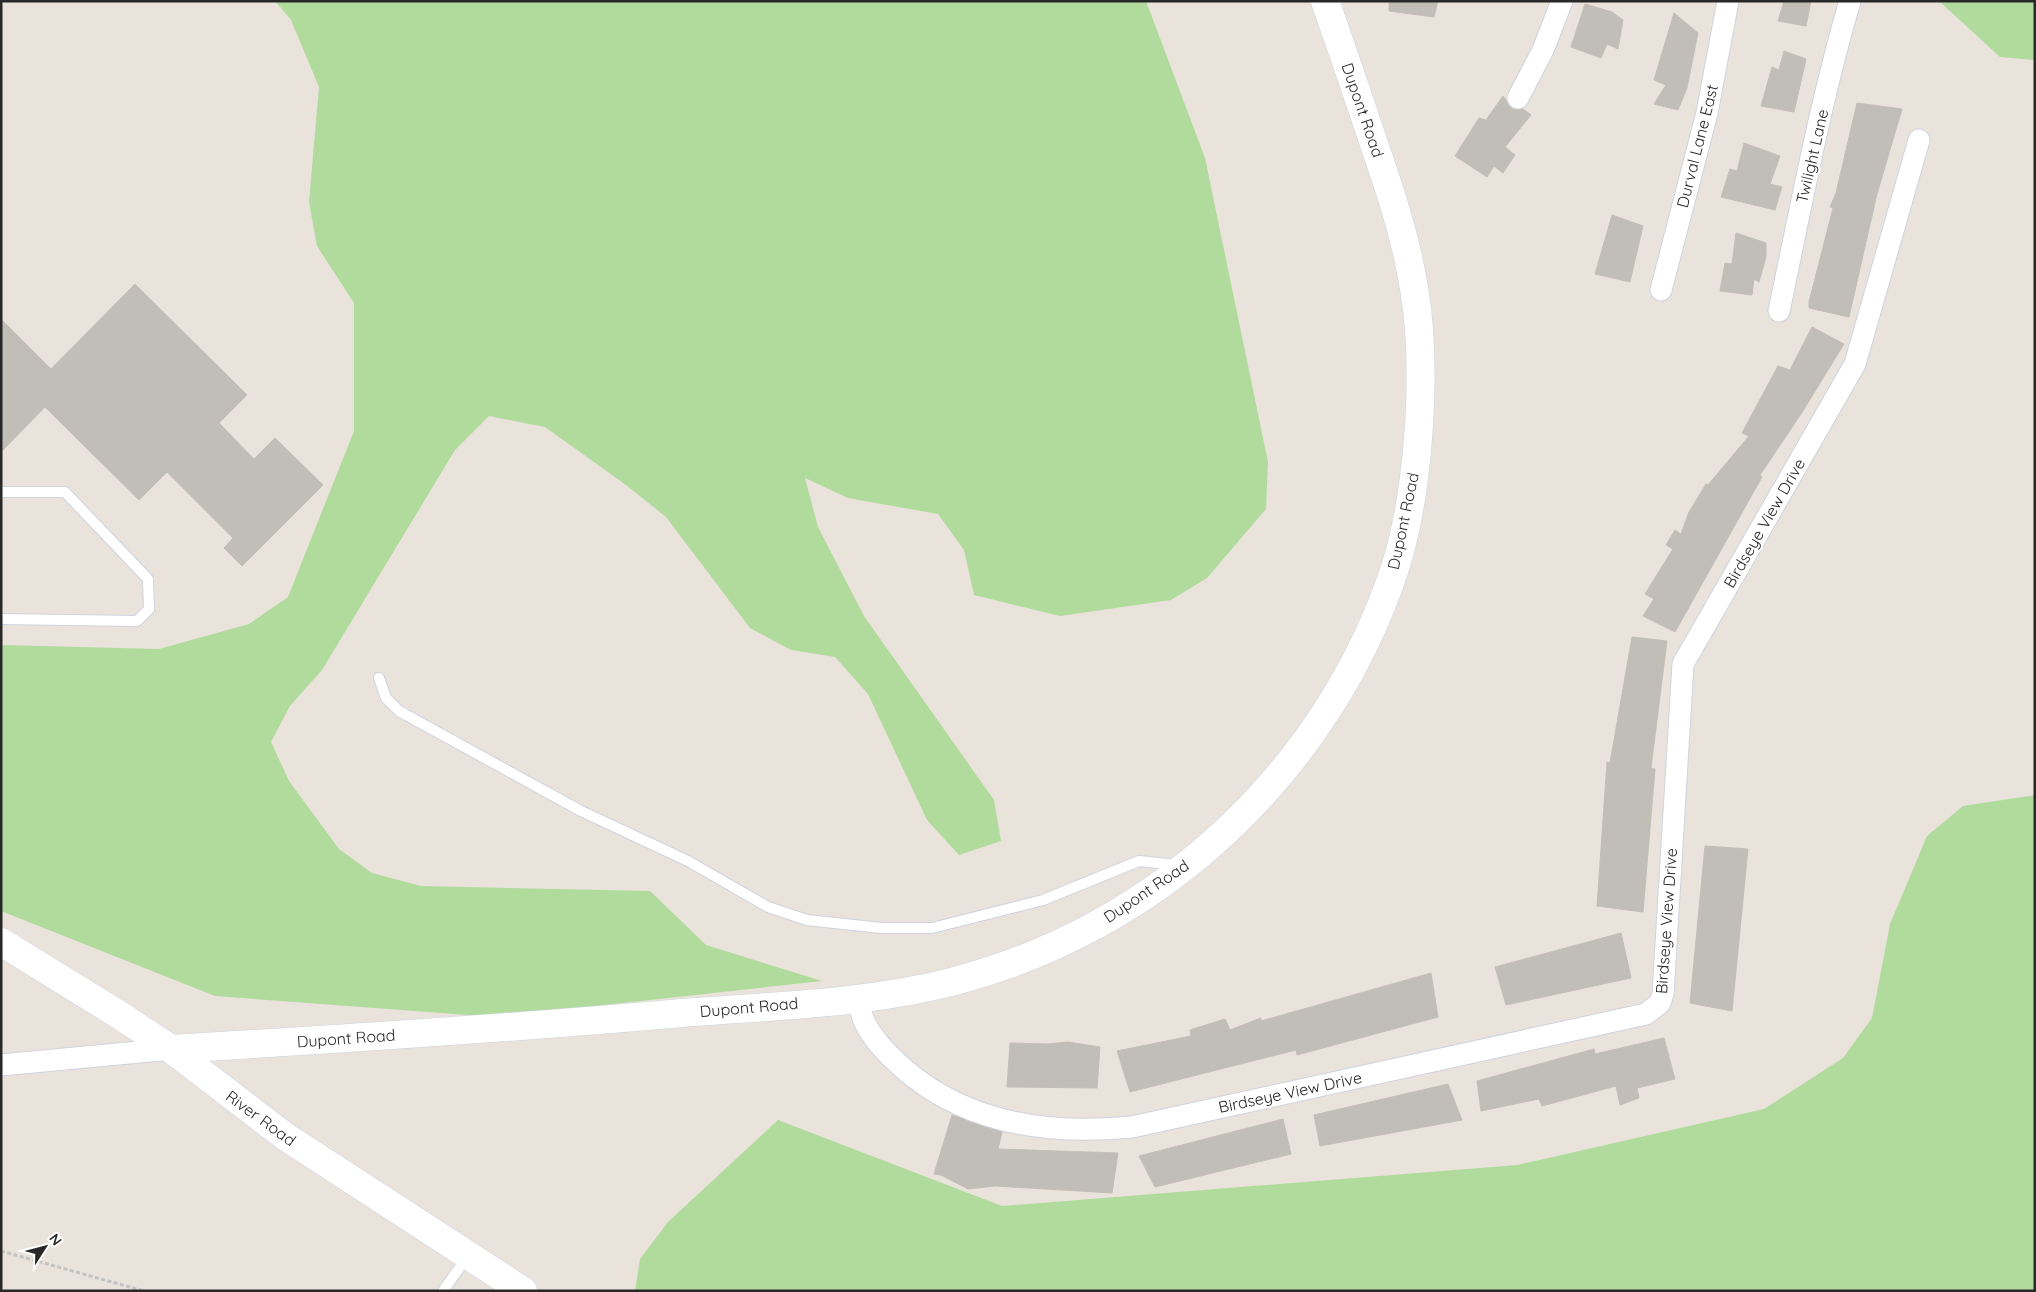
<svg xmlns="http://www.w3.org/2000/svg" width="2036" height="1292" viewBox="0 0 2036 1292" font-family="Quicksand,sans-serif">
<rect width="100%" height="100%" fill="#e9e3db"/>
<!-- green -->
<path fill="#b0db9c" d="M275,1h871l59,157 63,304 -2,47 -59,69 -36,22 -111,16 -86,-21 -10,-45 -26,-36 -90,-16 -43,-20 13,49 46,89 130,184 7,41 -42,14 -32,-35 -59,-126 -33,-37 -44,-7 -41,-22 -84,-111 -40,-32 -81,-58 -56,-11 -34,34 -133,220 -32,36 -19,36 18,39 50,68 33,24 49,13 229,5 56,54 116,36 -327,36 -280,-21 -214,-85v-266l158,4 90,-25 39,-27 66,-166v-128l-37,-57 -8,-44 10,-115 -28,-67z
M1939,1h96v59l-35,-3z
M2035,795v496h-1400l5,-32 28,-37 110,-102 224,86 515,-41 247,-56 79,-51 29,-40 18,-94 37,-88 36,-30z"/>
<!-- building -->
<path fill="#c1bdb7" stroke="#c4bfb5" d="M1389,1h49l-4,16 -45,-6z
M1784,1h27l-5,25 -28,-5z
M1585,4l27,8 11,8 -5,29 -11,-5 -6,14 -30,-11z
M1674,13l24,20 -11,55 -9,22 -24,-6 12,-19 -12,-5z
M1784,51l22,8 -12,53 -33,-6 11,-39 7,3z
M1503,96l9,13h11l8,6 -26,32 10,8 -12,18 -9,-7 -7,11 -32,-21 24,-38 7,2z
M1857,103l45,6 -25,85 -28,123 -40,-9v-6l24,-94 -3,-1 6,-14z
M1744,143l36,13 -10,28 12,3 -7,23 -54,-13 9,-28 7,2z
M1612,215l31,11 -13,56 -35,-8z
M1736,233l30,10v14l-7,25 -5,-3 -2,16 -32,-4 5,-28 7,1z
M135,284l112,111 -28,28 35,36 21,-21 48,47 -81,81 -18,-18 9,-10 -66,-66 -28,28 -94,-93 -44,45v-133l50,50z
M1812,327l32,17 -43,70 -41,61 2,2 -87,155 -32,-16 11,-17 -9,-5 28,-45 -7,-4 9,-15 6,4 8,-22 17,-28 2,1 41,-49 -7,-3 36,-67 12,4z
M1632,637l35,4 -16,127 4,1 -12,143 -46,-6 10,-144 3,1z
M1705,846l43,3 -16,162 -42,-8z
M1621,933l10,45 -125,27 -11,-38z
M1431,973l7,44 -141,38 -1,-5 -166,42 -13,-41 74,-15 -1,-6 35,-11 5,11 31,-12v3z
M1664,1038l11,41 -38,9 2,10 -19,7 -4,-19 -74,20 -3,-7 -58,12 -4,-30 117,-32 1,5z
M1068,1042l32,5 -3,41 -90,-1 3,-44 37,1z
M1448,1084l14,36 -142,26 -6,-31z
M952,1115l50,17 -4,17 120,4 -6,40 -117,-7 -27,3 -27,-14 -7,-1z
M1283,1119l8,35 -136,33 -16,-31z"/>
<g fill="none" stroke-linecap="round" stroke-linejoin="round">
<defs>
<path id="lane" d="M1,492h64l83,87 1,30 -12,12 -136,-2
M379,678l7,20 13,13 182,100 107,50 80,46 39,13 74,8h51l111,-28 96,-39 39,4
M443,1291l24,-34"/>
<path id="street" d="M1518,98l25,-48 19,-49
M1661,290l46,-177 21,-112
M1779,311c22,-104 41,-208 71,-310
M858,997c2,9 3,18 7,26 9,18 24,33 39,46 63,55 147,66 228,58l514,-113 14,-11 3,-9 20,-330 172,-300 64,-224
M1,1065l170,-16"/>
<path id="secondary" d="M1,942l120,74 50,33 115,88 237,154
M171,1049c170,-10 341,-21 511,-36 89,-7 182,-9 269,-31 208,-53 377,-211 444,-414 22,-69 29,-168 24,-239 -5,-65 -24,-125 -45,-185 -16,-48 -32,-95 -49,-143"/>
</defs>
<!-- lane casing -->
<use href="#lane" stroke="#d0d3e0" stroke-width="12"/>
<!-- street casing -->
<use href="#street" stroke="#d0d3e0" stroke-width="23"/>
<!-- secondary casing -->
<use href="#secondary" stroke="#d0d3e0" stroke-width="29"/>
<!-- path -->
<path stroke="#c3c3c3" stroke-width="3" stroke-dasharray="4 2.5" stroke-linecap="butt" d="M1,1251l143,40"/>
<!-- lane -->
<use href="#lane" stroke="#fff" stroke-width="10"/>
<!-- street -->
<use href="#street" stroke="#fff" stroke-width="21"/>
<!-- secondary -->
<use href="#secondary" stroke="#fff" stroke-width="28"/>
</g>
<g text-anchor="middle" stroke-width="4.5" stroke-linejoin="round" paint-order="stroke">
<!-- street labels -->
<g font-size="16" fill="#282828" stroke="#fff">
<text transform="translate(1363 110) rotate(71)" y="6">Dupont Road</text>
<text transform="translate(1697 146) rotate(-76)" y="6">Durval Lane East</text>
<text transform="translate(1812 156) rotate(-77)" y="6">Twilight Lane</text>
<text transform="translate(1403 521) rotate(-78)" y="6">Dupont Road</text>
<text transform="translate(1764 523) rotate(-60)" y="6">Birdseye View Drive</text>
<text transform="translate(1146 891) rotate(-34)" y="6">Dupont Road</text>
<text transform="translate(1666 921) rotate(-86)" y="6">Birdseye View Drive</text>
<text transform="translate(749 1007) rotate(-5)" y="6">Dupont Road</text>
<text transform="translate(346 1038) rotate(-4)" y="6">Dupont Road</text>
<text transform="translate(1290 1092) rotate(-12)" y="6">Birdseye View Drive</text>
<text transform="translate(261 1118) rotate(36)" y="6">River Road</text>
</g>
</g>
<!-- border -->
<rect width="2036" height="1292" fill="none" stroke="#282828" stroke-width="5"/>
<!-- north arrow -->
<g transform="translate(45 1247) rotate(54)" stroke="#ffffff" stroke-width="4" paint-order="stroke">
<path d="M0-4L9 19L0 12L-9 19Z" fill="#282828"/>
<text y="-8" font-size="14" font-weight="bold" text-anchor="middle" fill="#282828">N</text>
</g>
</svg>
